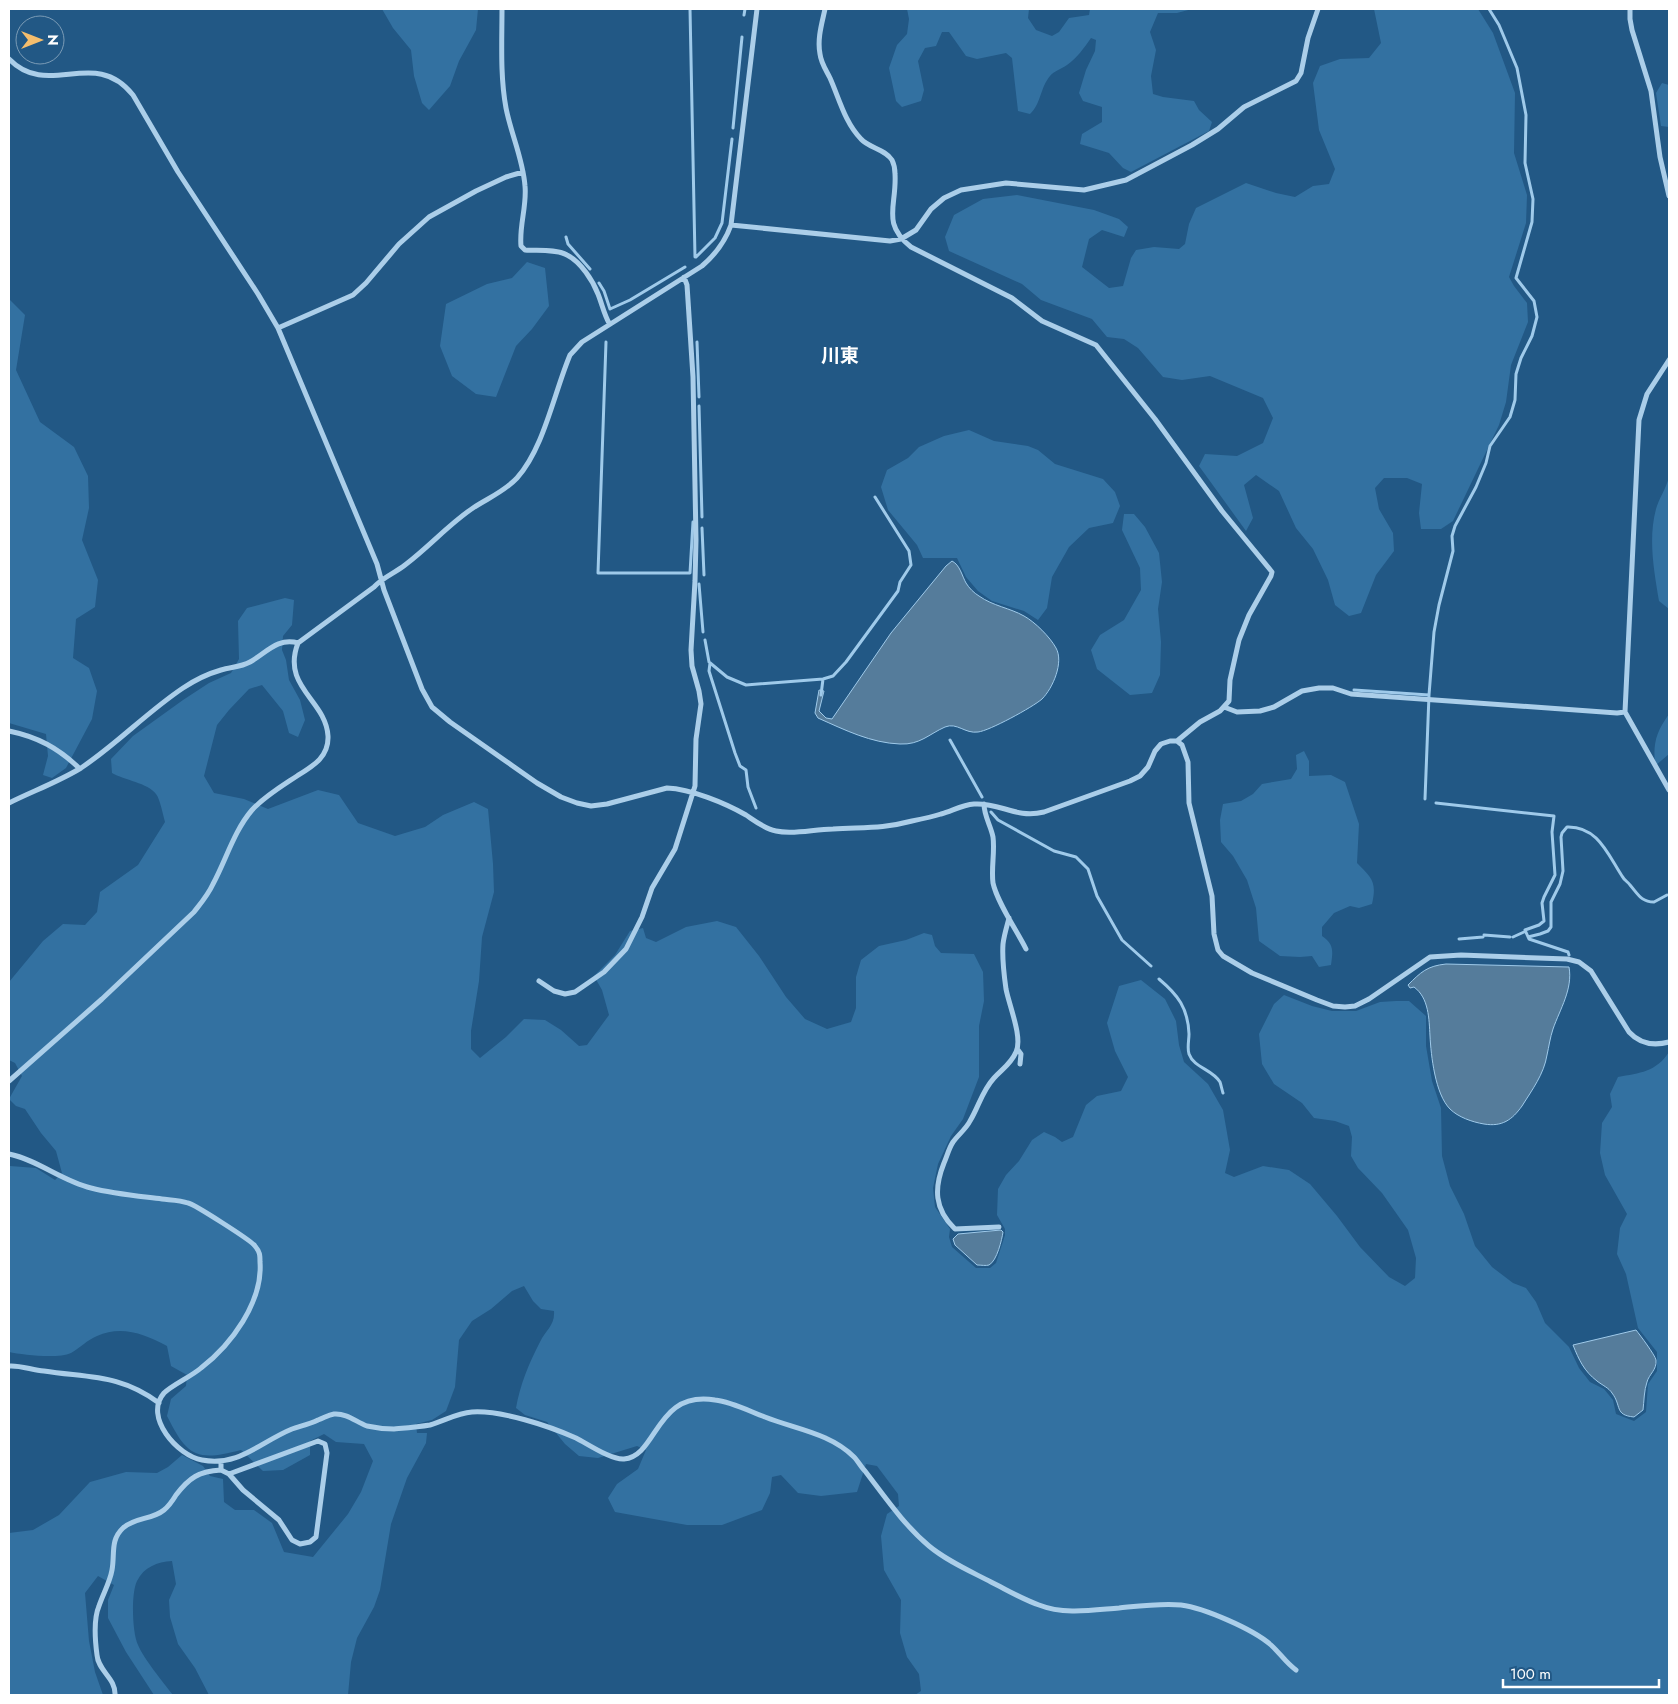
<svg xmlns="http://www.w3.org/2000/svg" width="1678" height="1704" viewBox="0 0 1678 1704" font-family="Jost,'Noto Sans JP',sans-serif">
<rect width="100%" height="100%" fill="#225885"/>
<!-- green -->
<path fill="#3371a1" d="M382,9h96l-2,21 -17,31 -9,25 -21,24 -7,-7 -8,-27 -3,-26 -18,-22z
M907,9h122l-1,9 8,12 16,6 7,-4 10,-14 20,-3 1,-6h102l-15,4h-19l-8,19 6,18 -5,26 2,18 10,3 31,4 5,9 13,12 -3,9 -78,41 -8,-4 -14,-15 -29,-9 2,-10 20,-12v-15l-19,-6 -4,-8 7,-23 9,-19 1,-11 -5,-2c-7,10 -14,20 -24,27 -6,4 -13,6 -17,11 -10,12 -9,28 -20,38l-12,-3 -6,-53 -6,-5 -29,6 -11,-3 -17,-24h-7l-6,14 -11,2 -7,13 6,29 -3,11 -19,6 -6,-6 -7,-33 8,-23 10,-11 2,-15z
M1374,9h104l15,24 22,60 -1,60 13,42 -1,28 -17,54 5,9 13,17 1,19 -17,43 -5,37 -7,23 -46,96 -12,8h-20l-2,-16 3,-29 -15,-6h-23l-9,10 4,21 14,24 1,18 -18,24 -15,38 -12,3 -14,-11 -7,-25 -15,-31 -17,-21 -17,-37 -23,-16 -12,10 9,33 -7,13 -47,-65 6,-12 32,2 26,-13 10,-25 -10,-20 -53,-22 -28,4 -19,-3 -25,-29 -14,-9 -17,-2 -15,-18 -51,-19 -19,-16 -73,-33 -4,-14 9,-22 29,-16 34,-4 77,15 25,9 9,8 -4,10 -22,-7 -13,9 -7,28 27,21 14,-2 8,-28 5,-8 18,-3 25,2 6,-5 4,-20 7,-16 50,-25 30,10 19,4 18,-11 16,-2 6,-15 -16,-39 -6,-47 7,-17 20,-7 29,-1 12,-15z
M1662,83l7,2v42l-8,-1 -5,-33z
M527,262l18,6 4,38 -17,23 -16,17 -20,51 -20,-3 -24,-18 -12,-30 6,-42 41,-20 25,-6z
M9,299l16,16 -9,55 24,52 34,25 14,29 1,32 -7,32 16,40 -3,27 -19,12 -3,39 16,10 8,23 -5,28 -26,49 -14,10 -9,-3 5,-19 -2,-22 -37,-11z
M969,430l25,11 34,5 10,4 17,14 48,15 12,13 5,14 -7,17 -24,5 -20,19 -17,30 -5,31 -9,12 -14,-9 -32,-10 -14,-10 -12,-14 -9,-19h-34l-6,-13 -29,-35 -7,-23 6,-17 21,-12 11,-11 25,-11z
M1669,477v132l-10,-8c-5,-30 -11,-62 -3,-92 3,-11 10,-20 13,-32z
M1124,514h10l11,13 14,26 3,29 -4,27 3,33 -1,33 -8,18 -22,2 -33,-26 -6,-19 9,-15 24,-15 17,-30 -1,-22 -18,-38z
M285,598l9,2 -2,25 -9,11 -1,14 4,10 3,20 11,20 5,20 -7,17 -9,-4 -6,-22 -21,-26 -13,4 -20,21 -12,15 -13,51 10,17 30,6 24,10 50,-19 21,5 19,28 37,13 30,-9 18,-12 31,-13 14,7 5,55 1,28 -12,45 -3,44 -8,50v18l9,9 26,-21 18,-18 21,1 16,10 18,16 8,-1 22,-30 -7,-25 -8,-14 21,-21 15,-24 13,-3 3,10 10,4 30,-15 31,-6 19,6 23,29 27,41 19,22 22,10 24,-7 5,-14v-31l5,-17 18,-14 27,-6 18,-7 8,2 3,11 6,7 33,1 9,18 1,29 -5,25v51l-16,42 -12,17 -13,28 -5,24 2,19 15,22 -1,8 3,10 24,21h14l6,-5 9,-28v-6l-8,-14 1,-26 8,-14 13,-14 13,-21 12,-8 11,5 7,5 11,-5 13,-32 11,-9 24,-5 7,-14 -13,-26 -8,-28 12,-37 22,-6 24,19 11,22 3,24 5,17 24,22 15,26 7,40 -5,23 9,4 29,-11 26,4 21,14 27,32 23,31 29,30 16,9 10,-8 1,-20 -8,-28 -26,-37 -24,-25 -7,-12 1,-19 -3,-11 -14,-5 -21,-3 -12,-15 -28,-19 -12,-20 -3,-30 15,-30 10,-9 28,11 20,5h24l24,-9 16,-1h13l17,15v30l6,35 9,27 1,48 8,30 14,28 11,32 17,21 21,16 13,5 10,14 9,21 24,24 10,21 11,14 14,7 9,11 3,14 18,7 12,-9 2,-28 9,-13v-19l-19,-24 -12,-54 -9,-20 3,-26 7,-14 -22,-39 -5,-22 2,-30 10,-16 -2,-13 8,-17c22,-4 38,-5 51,-25v643h-754l6,-4 -2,-17 -12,-17 -7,-24 1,-33 -17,-30 -3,-34 6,-22 12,-8 -1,-12 -21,-28 -11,-2 -9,28 -36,4 -23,-3 -17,-18 -9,2 -2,16 -8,17 -40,15h-35l-72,-13 -7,-14 9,-14 21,-15 8,-19 -9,-4 -39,12 -19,-2 -14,-12 -18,-22 -22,-7 -9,-7c4,-23 13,-45 24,-66 6,-13 15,-16 14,-31l-13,-2 -8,-8 -9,-15 -12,5 -21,18 -19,12 -13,19 -4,47 -9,24 -14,9 -16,4 1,9h10l-1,10 -19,35 -16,46 -11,66 -6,17 -17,31 -6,24 -3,33h-139l-14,-27 -17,-24 -8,-27 -1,-17 7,-16 -4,-23c-15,1 -28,6 -35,20 -6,12 -5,51 1,64 6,14 25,37 35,50h-19l-28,-43 -18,-34v-18l6,-15 -16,-9 -13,17 4,48 6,31 8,23h-94v-162l24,-3 26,-15 31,-33 36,-10 31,1 11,-6 14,-12 21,11 7,10 13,3 1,23 11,8h19l18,13 12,29 29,5 35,-43 13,-22 12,-31 -9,-17 -28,-2 -12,-8 -14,7v14l-27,15 -20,1 -22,-21c-45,12 -54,6 -74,-34l4,-17 15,-13 1,-11 -16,-9 -4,-20c-22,-12 -46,-21 -70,-10 -10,4 -17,12 -26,17 -13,6 -48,2 -62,-1v-184l1,-2 26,2 19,12 7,-7 -6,-22 -15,-18 -16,-24 -9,-3 -7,-7 13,-23 -7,-13 -6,-3v-78l34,-41 20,-17 22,1 12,-13 3,-20 38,-27 27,-43c-2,-7 -5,-23 -9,-28 -8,-11 -32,-14 -44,-21l-1,-14 22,-23 50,-36 26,-17 22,-10 8,-14 -1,-38 9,-13z
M1669,714v40l-14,12c-2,-24 1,-33 14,-52z
M1304,751l5,10v15l22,-1 14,7 14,42 -2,39c15,15 20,19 15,41l-13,4 -9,-2 -16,7 -12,14v9c12,8 11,15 9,29l-12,2 -7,-11 -12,1 -20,-1 -21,-15 -3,-33 -9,-28 -14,-24 -12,-14 -1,-22 3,-16 18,-3 12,-7 9,-10 29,-5 6,-10 -1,-14z"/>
<!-- water -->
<path fill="#557c9b" stroke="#9fcaea" d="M952,561c8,4 10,15 14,22 3,5 8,10 13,13 14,10 31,12 45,20 11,6 26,21 32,32 8,14 -3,40 -14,51 -9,8 -53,32 -64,33 -13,2 -21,-10 -33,-5 -16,7 -25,18 -45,17 -29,-1 -55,-14 -82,-26l-3,-5 4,-23 5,1 -5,20 7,7 6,1 59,-86 55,-67z
M1446,964l123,3c4,22 -9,42 -16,62 -3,9 -4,17 -6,26 -3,19 -15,35 -25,51 -10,14 -20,21 -38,18 -12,-2 -26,-7 -34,-15 -15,-15 -19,-54 -20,-73 -1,-17 -1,-38 -16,-49l-4,1 -2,-3c13,-13 19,-19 38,-21z
M1001,1230l2,2c-1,7 -6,29 -14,33 -3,1 -8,0 -12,0l-22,-20 -2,-6 5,-5z
M1636,1330c4,5 19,25 20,30 1,10 -7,14 -9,22 -3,8 -3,20 -4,28l-9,7c-20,-2 -12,-11 -22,-24 -3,-5 -10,-8 -15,-12 -13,-10 -18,-21 -24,-36z"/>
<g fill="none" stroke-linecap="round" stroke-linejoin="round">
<!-- stream -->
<path stroke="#9fcaea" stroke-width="3" d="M690,9l5,248
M744,15l1,-6
M733,128l9,-91
M566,237l2,7 22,25
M696,257l19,-19 7,-15 10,-84
M599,283l5,8 6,18 20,-9 55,-33
M606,342l-8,231h92l3,-51
M697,342l2,55
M699,406l3,111
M702,528l2,47
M699,584l4,48
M705,640l4,22 18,15 19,8 77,-6 10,-3 13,-14 52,-71 2,-9 11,-17 -2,-14 -34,-54
M710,663l-1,8 26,82 5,13 6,4 2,17 8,21
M1354,690l75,5
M821,695l2,-16
M950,740l32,57
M1425,799l4,-104 5,-63 5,-27 14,-54 -1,-15 3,-10 21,-39 10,-24 4,-17 20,-29 5,-17 1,-26 5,-16 11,-22 5,-19 -3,-16 -18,-23 16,-56 1,-23 -8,-36 1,-48 -9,-47 -18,-43 -10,-16
M1436,803l118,13 -2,16 3,43 -11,22 -2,6 2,18 -5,4 -14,5 4,9 39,13 1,3
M991,812l7,8 56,31 22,6 12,12 9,27 25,44 29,26
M1484,935l26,2
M1513,937l11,-5
M1528,937l12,-3 8,-3 3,-4v-25l9,-18 3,-13 -2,-34 1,-4 5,-6c31,-1 41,28 55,49 2,4 6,6 8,9 8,9 11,17 24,17l13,-7
M1459,939l24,-2
M1159,979c19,16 29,29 30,55 0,6 -2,14 0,20 5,14 23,15 31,28 1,3 2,8 3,11"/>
<!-- street -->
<path stroke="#abcee9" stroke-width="5" d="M502,9c0,32 -2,67 4,99 5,26 17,51 19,78 2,20 -6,40 -4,60l4,4c13,1 31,-1 42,5 14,7 26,26 31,39 4,10 6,20 11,29
M825,9c-3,14 -8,30 -5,45 1,9 6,16 10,24 9,20 15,45 31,61 8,9 24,10 31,21 2,4 3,10 3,14 2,32 -14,49 16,73l101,51 30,23 54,24 59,74 67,92 50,61 -1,4 -22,39 -10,25 -9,40 -1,21 -9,10 -20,11 -23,19
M1630,9v10l2,11 19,61 9,66 9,39
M9,59c40,41 85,-13 124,36l45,77 80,122 20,34 99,236 7,26 38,99 10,18 18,15 87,61 24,14 16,6 14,3 16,-2 60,-16c24,1 58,15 79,27 9,6 19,14 30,16 18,4 38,-2 57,-2 30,-2 49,0 79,-8 10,-2 20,-4 29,-7 11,-3 21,-9 33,-10 26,-2 41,15 70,8l86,-31 10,-5 8,-9 7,-16 6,-7 9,-3h7l5,4 6,17 1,41 23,93 2,38 4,16 5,6 29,17 65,27 16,6 12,1 10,-1 14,-7 61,-42 31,-2 106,4 12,3 12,9 38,61c11,12 25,14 40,10
M731,225l159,16 11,-2 15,-9 15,-21 13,-11 17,-8 45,-7 78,7 42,-10 66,-35 26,-16 26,-22 52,-26 5,-8 7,-35 10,-29
M278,328l75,-33 13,-12 33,-39 30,-27 47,-26 30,-14 17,-5
M1669,360l-22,34 -8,26 -14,292 44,78
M1224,707l13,5 23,-1 14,-4 28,-16 17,-3h14l18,6 266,19 8,-1
M9,731c29,6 49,17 70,37
M9,803c24,-12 49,-21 72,-35 36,-24 66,-56 102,-80 12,-8 24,-14 38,-18 10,-3 20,-3 29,-8 16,-9 28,-25 48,-19
M984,804c0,12 7,22 9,33 2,15 -2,31 0,46 4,19 24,48 33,66
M539,981l15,10 11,3 10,-2 29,-20 22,-23 16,-32 10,-29 23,-39 20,-63 1,-47 5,-35 -2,-13 -7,-25 -1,-16 4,-69 1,-41 -3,-163 -6,-92 -3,-8
M1018,1050l3,4 -1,10
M9,1081l93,-82 92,-87c7,-9 14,-17 19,-28 13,-24 21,-53 39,-74 13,-14 30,-24 45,-34 16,-10 32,-19 31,-40 -2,-36 -47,-49 -30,-93l76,-56c9,-10 21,-14 31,-22 24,-18 44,-41 68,-57 15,-10 31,-16 44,-30 27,-30 37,-85 53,-123l12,-13 120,-76c14,-12 23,-24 29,-41l26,-216
M9,1154c29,6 53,27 82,34 23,6 47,8 71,11 8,1 18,1 26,4 6,1 64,38 67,43 5,6 5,9 5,16 3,40 -29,83 -59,106 -9,8 -29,17 -37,25 -21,24 14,63 38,67 37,7 58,-18 90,-31 9,-3 18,-5 26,-9 6,-2 10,-5 16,-6 13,-1 22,8 33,12 9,2 19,3 27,3 11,-1 24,-2 36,-4 14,-4 27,-12 42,-13 29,-2 77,14 104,26 12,6 35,22 48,21 34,-3 31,-69 91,-59 17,2 34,11 50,17 30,12 65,16 89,40 4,4 7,10 11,14 20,26 39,54 64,75 18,15 41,25 62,36 16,8 31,17 48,23 25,10 54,5 80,3 20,-2 42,-5 62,-3 23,3 72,24 90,40 9,8 15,18 25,25
M999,1227l-44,2c-21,-20 -21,-41 -11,-66 3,-7 5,-15 9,-21 5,-7 13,-13 17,-21 9,-15 12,-30 24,-43 8,-9 17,-14 22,-26 7,-14 -7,-47 -10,-63 -2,-14 -4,-31 -3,-45 1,-9 4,-18 6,-26
M9,1366c11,-1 23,4 35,5 45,7 76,3 115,32
M221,1470l8,4 14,16 36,30 13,20 8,4 10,-2 6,-5 11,-84 -2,-9 -7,-3 -89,33
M115,1695c1,-17 -17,-24 -18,-40 -2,-15 -4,-35 2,-49 4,-12 11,-24 13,-36 3,-16 -2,-30 11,-42 12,-11 29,-8 41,-18 5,-4 9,-10 12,-15 13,-17 23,-24 45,-25v-8"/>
</g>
<g text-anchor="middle" stroke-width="4" stroke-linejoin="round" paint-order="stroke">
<!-- neighbourhood labels -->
<g font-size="19" font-weight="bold" fill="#fff" stroke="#225885">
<text x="840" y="362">川東</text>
</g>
</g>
<!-- border -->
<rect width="1678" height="1704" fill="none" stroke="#ffffff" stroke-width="20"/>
<!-- north arrow -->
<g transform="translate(40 40) rotate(90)"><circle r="24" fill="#225885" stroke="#7a9bb6"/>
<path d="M0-4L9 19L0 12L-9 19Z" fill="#f5be6d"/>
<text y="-8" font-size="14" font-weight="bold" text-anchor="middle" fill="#ffffff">N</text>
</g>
<!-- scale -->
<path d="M1503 1679v8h156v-8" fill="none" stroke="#ffffff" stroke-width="2.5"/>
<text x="1510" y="1679" font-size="15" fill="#ffffff" stroke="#225885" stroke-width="4" paint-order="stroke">100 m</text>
</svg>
